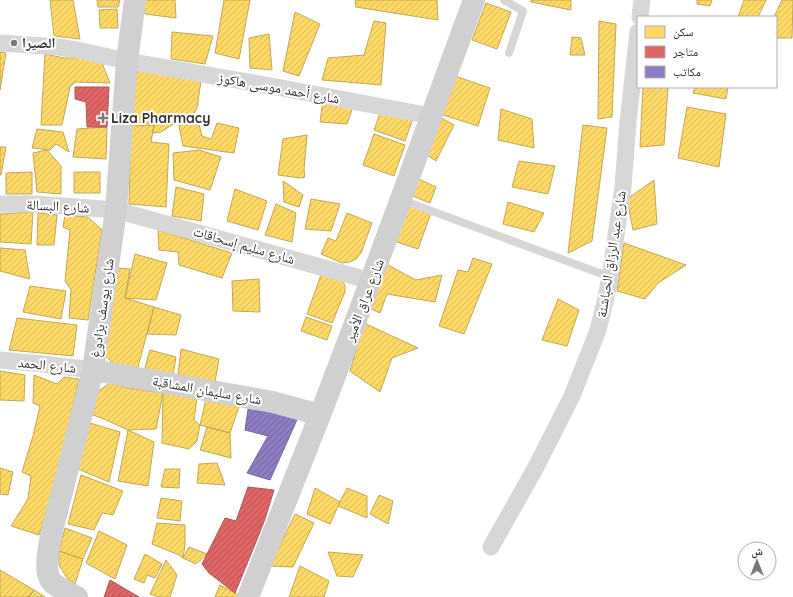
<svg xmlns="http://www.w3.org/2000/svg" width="793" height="597" viewBox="0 0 793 597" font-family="Quicksand,'Noto Naskh Arabic',sans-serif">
<defs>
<pattern id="homes-hatch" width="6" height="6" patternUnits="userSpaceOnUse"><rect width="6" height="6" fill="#ffd966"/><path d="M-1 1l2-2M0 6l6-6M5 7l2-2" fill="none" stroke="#dbbb59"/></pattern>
<pattern id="shops-hatch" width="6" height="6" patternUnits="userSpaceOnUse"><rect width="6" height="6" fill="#e06666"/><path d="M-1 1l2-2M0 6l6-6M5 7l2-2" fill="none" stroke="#b65555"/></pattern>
<pattern id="offices-hatch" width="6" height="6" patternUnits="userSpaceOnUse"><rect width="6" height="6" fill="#8e7cc3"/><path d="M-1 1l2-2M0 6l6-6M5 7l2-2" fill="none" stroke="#75669f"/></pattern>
</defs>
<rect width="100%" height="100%" fill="#fff"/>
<!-- homes -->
<path fill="url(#homes-hatch)" stroke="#c2a757" d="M50,0h23l7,39 -26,-3z
M97,0h23l-2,7h-20z
M144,0h31l1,18 -31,-4z
M224,0h26l-11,59 -24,-6z
M355,0h82l1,20 -82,-13z
M531,0h40v10l-40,-8z
M697,0h15l-2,6 -13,-2z
M744,0h22l-8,17h-20z
M782,0h11l-1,38h-16v-21h-2z
M486,3l25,9 -14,37 -25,-9z
M117,9l1,19h-18l-1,-18z
M295,12l25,12 -21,52 -16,-5z
M374,21l12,2 -5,62 -59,-5 6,-22 36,-3z
M599,21l17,3 -4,93 -14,2z
M172,32l41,4 -8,28 -34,-5z
M269,34l3,36 -22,-2 -1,-30z
M572,37l9,1 4,17h-15z
M0,52l6,1 -6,37z
M45,54l19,4h18l20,5 8,20 -35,-1 -5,5 -8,38h-21z
M138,70l63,11 -4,27 -5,9 -14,4 -17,11 -8,1 1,-8 -23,-4 2,-33z
M452,75l38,13 -12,38 -38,-12z
M643,87h25l-4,58 -24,2z
M695,87h33l-2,12 -33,-6z
M323,100l30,7 -6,17 -27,-2z
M687,107l39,7 -7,53 -41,-9z
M382,108l31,10 -8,23 -31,-11z
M501,109l31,10 2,29 -36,-8z
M438,116l16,9 -18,36 -14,-9z
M178,121h20l4,15 9,3 6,-16 22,5 -5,25 -51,-7z
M154,125l-3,17 18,2 -3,63 -37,-3 2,-78z
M583,125l24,3 -15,113 -24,12z
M107,127l-1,32 -33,-2 4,-28z
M37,129l26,3 6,20 -13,-8 -6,6 -18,-2z
M374,134l31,11 -11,31 -31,-11z
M307,135l-3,35 1,7 -5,1 -22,-3 5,-36z
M0,147h6l-5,28h-1z
M47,150l14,16v28l-24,-2 -4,-39z
M199,150l22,7 -11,33 -36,-10 -1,-27z
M519,161l36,5 -7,28 -36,-7z
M32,172v22h-26v-21z
M74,172h26v21h-26z
M417,178l19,9 -6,16 -20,-8z
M654,180l3,44 -24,6 -6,-31z
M283,181l20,14 -4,12 -15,-5z
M176,187l28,7 -3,27 -29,-5z
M235,189l32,12 -9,29 -31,-9z
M311,199l29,5 -9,27 -26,-2z
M508,202l36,11 -10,19 -31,-8z
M276,204l20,9 -4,29 -27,-7z
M407,205l24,8 -13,36 -24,-8z
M33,212l-2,32 -31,-2v-28z
M38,213l19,2 -3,30h-17z
M347,213l25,10 -11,30 -5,6 -6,3 -8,1 -21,-9 7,-16 8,3z
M65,215l23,2 14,13 -14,90 -19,-2 2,-28 -6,-9 5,-51 -7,-3z
M158,230l74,23 -10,25 -43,-13 -1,-13 -19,-2z
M624,243l62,22 -28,18 -13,16 -28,-8z
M0,248l25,2 5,29 -30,-8z
M135,254l32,9 -11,37 -31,-2z
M473,258l19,6 -28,70 -25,-8 19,-56 10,2z
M388,265l28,15 26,-5 -7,27 -48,-8 -7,19 -11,-5z
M117,268l13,1 -5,29 29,9 -16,60h-22l-12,-13z
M322,272l21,9 2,5v6l-13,31 -25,-9z
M259,279l1,33 -27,-1 -1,-30z
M30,286l36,5 -5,28 -38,-7z
M558,299l21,11 -12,36 -25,-6z
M154,307l27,8 -5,20 -29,-1z
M306,317l26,9 -5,14 -26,-9z
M17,318l60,7 -4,31 -64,-6z
M364,323l54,25 -26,10 -12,34 -30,-21z
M181,349l38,10 -4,23 -37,-7z
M150,350l26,7 -3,19 -29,-5z
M0,371l25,4 -1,26 -24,-1z
M34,375l23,9 7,-7 15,2 -24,106 -16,50 -28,-9 17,-27 3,-23 -9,-4 11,-36 7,-30 -7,-3z
M110,383l18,5 35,5 -7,36 -28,1 -24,-11 -11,-4 4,-23z
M163,393l34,5 -3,22 6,5 -3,16 -8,8 -27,-6z
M206,399l34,5 -10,29 -30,-8z
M90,423l30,9 -11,50 -31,-13z
M207,427l23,6 1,25 -31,-8z
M128,430l26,12 -6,44 -30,-5z
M217,463l8,22 -28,-2 2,-19z
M0,468l13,4 -5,23 -8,-1z
M165,469h15l-1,19 -18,-1z
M81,475l42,16 -10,24 -11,-2 -8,17 -26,-6z
M315,488l25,14 -10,22 -23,-10z
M347,488l20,8v22l-29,-12z
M379,495l14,6 -5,23 -18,-10z
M161,498l21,3 -2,20 -23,-3z
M295,514l19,9 -21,44 -23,-1z
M157,523l28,2v20l-2,13 -4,-3 -27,-11z
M65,528l27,10 -9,21 -24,-8z
M99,531l28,14 -12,34 -29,-16z
M189,547l18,7 -11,10 -13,-6z
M59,551l24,8 -8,25 -8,-6 -8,-13z
M328,552l35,3 -10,22 -16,-1z
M145,554l17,10 -7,14 -8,-3 -3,8 -10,-4z
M166,560l11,15 -7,22h-11l-9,-3z
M300,566l29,15 -5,16h-35z
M0,570l34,20 -5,7h-29z
M220,585l19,10 -1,2h-23z
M34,590l11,7h-16z"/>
<!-- shops -->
<path fill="url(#shops-hatch)" stroke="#ac5757" d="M75,87h34l-2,40h-20l-1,-25 -11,-3z
M248,487l26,3 -9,29 -9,23 -21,51 -26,-20 -7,-9 23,-46 11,3z
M110,580l29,17h-35z"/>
<!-- offices -->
<path fill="url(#offices-hatch)" stroke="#736698" d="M249,403l51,10 -30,67 -23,-7 21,-37 -23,-6z"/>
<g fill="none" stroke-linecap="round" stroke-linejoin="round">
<!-- lane -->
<path stroke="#d7d7d7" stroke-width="8" d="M504,0l19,11 -14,42
M402,200l208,77"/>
<!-- street -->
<path stroke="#d7d7d7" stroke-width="17" d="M640,17l2,-17
M0,43l59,4 18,3 50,11 155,27 149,28
M0,204h36l80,6 255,71
M0,360l43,4 50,6
M491,547l45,-80 36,-71 26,-66 7,-28 5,-25 13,-90 5,-65 10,-90"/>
<!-- secondary -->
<path stroke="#d0d0d0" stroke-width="22" d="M93,370l180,32 47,13
M77,597c-7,-4 -16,-8 -23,-13 -12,-9 -5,-35 -3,-49l42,-165 23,-160 11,-149 8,-61
M248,597c24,-61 48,-121 72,-182 53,-137 103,-277 154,-415"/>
</g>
<!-- markers -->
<g fill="#7a7a7a" stroke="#fff" stroke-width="1.5">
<circle cx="14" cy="43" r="4"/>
<path d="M101 112h4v4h4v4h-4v4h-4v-4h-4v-4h4z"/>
</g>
<g text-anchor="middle" stroke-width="4" stroke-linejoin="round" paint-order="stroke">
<!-- poi labels -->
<g font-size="14" font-weight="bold" fill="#333" stroke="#fff" text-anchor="start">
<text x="22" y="48">الصيرا</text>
<text x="111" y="123">Liza Pharmacy</text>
</g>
<!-- street labels -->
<g font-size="14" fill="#333" stroke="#fff">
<text transform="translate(279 88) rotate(10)" y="5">شارع أحمد موسى هاكوز</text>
<text transform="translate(58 206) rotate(3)" y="5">شارع البسالة</text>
<text transform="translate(244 245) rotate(16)" y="5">شارع سليم إسحاقات</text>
<text transform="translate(611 254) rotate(-81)" y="5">شارع عبد الرزاق الحباشنة</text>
<text transform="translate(364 300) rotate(-69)" y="5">شارع عراق الأمير</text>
<text transform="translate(102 308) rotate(-82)" y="5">شارع يوسف بزادوغ</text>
<text transform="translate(47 365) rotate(6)" y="5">شارع الحمد</text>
<text transform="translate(207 390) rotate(10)" y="5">شارع سليمان المشاقبة</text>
</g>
</g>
<!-- legend -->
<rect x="637" y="16" width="140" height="72" fill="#ffffff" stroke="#adadad"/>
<rect x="645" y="26" width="20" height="12" fill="#ffd966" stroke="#adadad"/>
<text x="673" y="36" font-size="12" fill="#333333">سكن</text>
<rect x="645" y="46" width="20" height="12" fill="#e06666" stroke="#adadad"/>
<text x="673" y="56" font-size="12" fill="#333333">متاجر</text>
<rect x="645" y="66" width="20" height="12" fill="#8e7cc3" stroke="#adadad"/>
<text x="673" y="76" font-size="12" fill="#333333">مكاتب</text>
<!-- north arrow -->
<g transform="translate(757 561)"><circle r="19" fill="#ffffff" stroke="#adadad"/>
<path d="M0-3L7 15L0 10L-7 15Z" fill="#7a7a7a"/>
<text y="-6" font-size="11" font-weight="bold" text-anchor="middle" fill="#333333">ش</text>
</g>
</svg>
